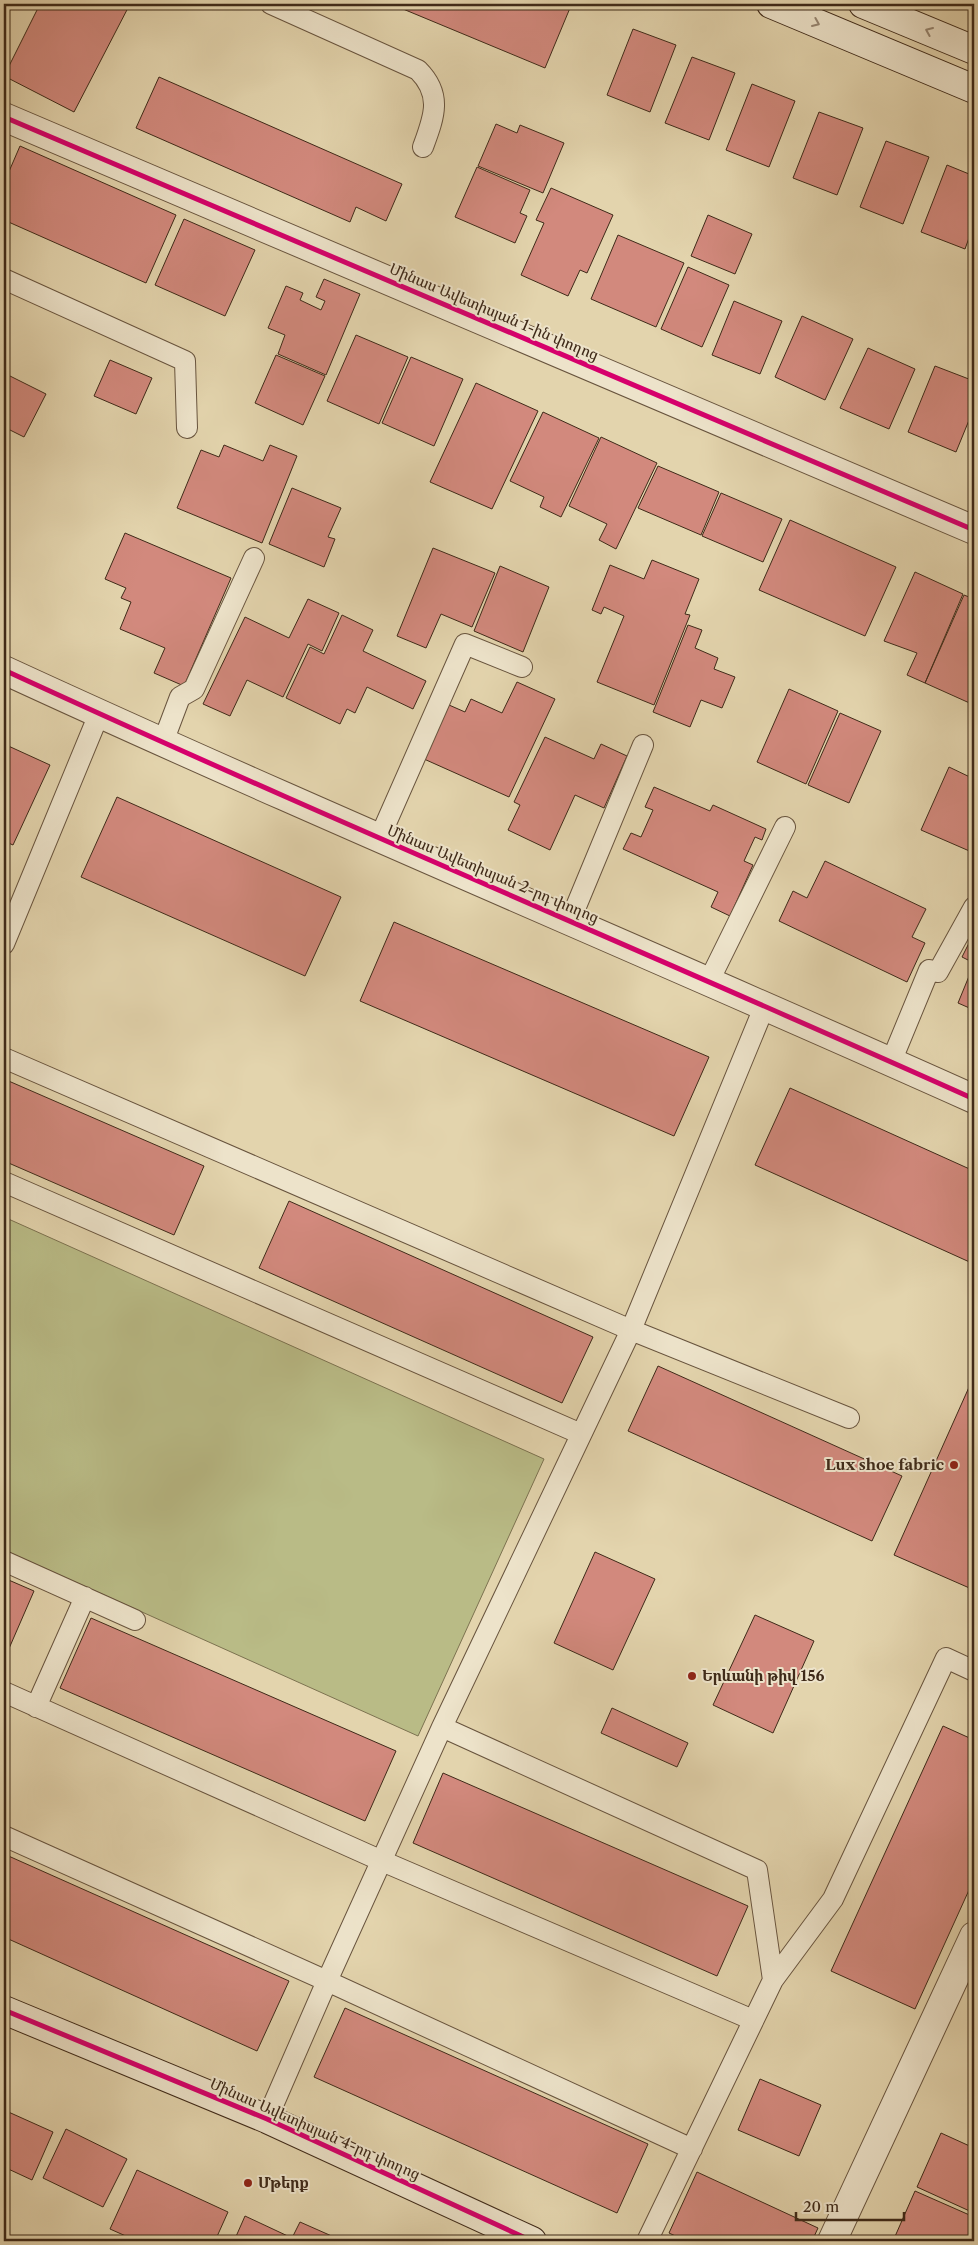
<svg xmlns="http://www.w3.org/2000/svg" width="978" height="2245" viewBox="0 0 978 2245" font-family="'Libre Caslon Text','Noto Serif Armenian',serif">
<rect width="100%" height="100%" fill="#e3d4ad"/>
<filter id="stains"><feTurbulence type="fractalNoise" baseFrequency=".004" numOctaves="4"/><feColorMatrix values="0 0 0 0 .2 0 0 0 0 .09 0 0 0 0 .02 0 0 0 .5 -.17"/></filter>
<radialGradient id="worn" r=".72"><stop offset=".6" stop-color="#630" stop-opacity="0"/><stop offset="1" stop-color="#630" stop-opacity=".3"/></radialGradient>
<!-- green -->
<path fill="#b9bb86" stroke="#7c7250" d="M4,1217l540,242 -126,277 -414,-186z"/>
<!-- building -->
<path fill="#d2897d" stroke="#3f2a19" d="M40,4h90l-56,108 -70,-36z
M391,4h169l10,4 -25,60z
M633,29l43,16 -26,67 -43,-17z
M692,57l43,16 -26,67 -44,-17z
M159,77l243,107 -16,37 -30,-14 -6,15 -214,-94z
M752,84l43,17 -26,66 -43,-17z
M819,112l44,16 -26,67 -44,-17z
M496,124l21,9 3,-8 44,18 -21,50 -65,-27z
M886,141l43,16 -26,67 -43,-17z
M20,146l156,69 -30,68 -142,-63v-37z
M947,165l27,11v48l-9,25 -44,-17z
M477,167l53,23 -10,23 7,3 -12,27 -60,-26z
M551,188l62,27 -26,58 -7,-3 -12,26 -47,-21 23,-52 -8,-3z
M708,215l44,19 -17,40 -44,-18z
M184,219l71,31 -30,66 -70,-31z
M618,235l66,28 -28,64 -65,-28z
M688,267l41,18 -27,62 -41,-18z
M324,279l36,15 -34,81 -48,-21 7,-19 -17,-7 18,-42 17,7 -3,7 21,10 4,-9 -9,-4z
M734,301l48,20 -22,53 -48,-19z
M802,316l51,23 -28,61 -50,-23z
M356,335l52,22 -29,67 -52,-23z
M868,348l47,21 -26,60 -49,-21z
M276,355l49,21 -22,49 -48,-22z
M411,357l52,22 -29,67 -52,-23z
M110,360l42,18 -16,36 -42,-18z
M935,366l39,15v27l-18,44 -48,-20z
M4,373l42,21 -22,43 -20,-10z
M476,383l62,28 -46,98 -62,-27z
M543,412l56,26 -38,79 -21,-10 4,-10 -34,-16z
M601,437l56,26 -41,86 -17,-9 8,-16 -38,-18z
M224,445l39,16 7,-16 27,11 -35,87 -85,-35 24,-58 18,7z
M658,466l61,26 -18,43 -63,-27z
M292,488l49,20 -13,29 7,2 -11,28 -55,-23z
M721,493l61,26 -19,43 -61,-26z
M790,520l106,47 -31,69 -106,-46z
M125,533l106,45 -47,108 -30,-13 11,-25 -45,-19 11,-27 -10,-4 5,-10 -21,-9z
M433,548l62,25 -23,54 -31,-13 -15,34 -29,-12z
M652,560l47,19 -14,35 5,1 -36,90 -57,-23 27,-66 -20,-9 -3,7 -9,-4 18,-45 34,14z
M500,566l49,21 -26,65 -49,-21z
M915,572l48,22 -38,89 -18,-8 10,-22 -33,-12z
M964,595l10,4v106l-49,-22z
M308,599l31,14 -17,38 -14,-7 -25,53 -36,-17 -17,36 -27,-12 42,-87 44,21z
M342,615l31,15 -10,21 63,30 -13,28 -46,-22 -12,26 -8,-4 -7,15 -54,-26 24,-51 14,7z
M688,625l14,5 -7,18 23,10 -4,11 21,8 -13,31 -21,-8 -11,27 -37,-15z
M517,682l38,17 -46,98 -85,-38 25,-54 16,7 6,-13 31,14z
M789,689l49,22 -32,73 -49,-22z
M840,713l41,18 -32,72 -41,-18z
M545,737l49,22 7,-15 26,12 -23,52 -29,-13 -25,55 -42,-20 12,-25 -6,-3z
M4,744l46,21 -37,80 -9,-4z
M949,767l25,12v74l-53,-23z
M654,787l56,24 3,-6 53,24 -4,11 -7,-3 -11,24 9,4 -23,51 -19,-9 7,-15 -95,-43 8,-16 10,4 12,-27 -8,-3z
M117,797l224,100 -36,79 -224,-99z
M825,861l101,48 -14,28 13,6 -18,39 -128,-61 14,-30 14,7z
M394,922l315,135 -35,79 -314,-135z
M972,937l2,2v24l-12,-6z
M974,964v46l-16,-7z
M4,1079l200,87 -30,69 -170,-74z
M790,1088l184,83v93l-219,-99z
M289,1201l304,136 -31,66 -303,-135z
M658,1366l244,110 -30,65 -244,-110z
M974,1376v214l-80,-35z
M595,1552l60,27 -42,91 -59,-27z
M4,1578l30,13 -30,69z
M755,1615l59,26 -41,92 -60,-28z
M91,1618l305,133 -31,70 -305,-133z
M612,1708l76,35 -11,24 -76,-34z
M943,1726l31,14v139l-59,130 -84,-38z
M443,1773l305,133 -31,70 -304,-133z
M4,1854l285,127 -32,70 -253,-114z
M345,2008l303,136 -31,69 -303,-136z
M760,2079l61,26 -22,51 -61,-26z
M4,2110l49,22 -21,48 -28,-13z
M66,2129l61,30 -24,48 -60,-29z
M941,2133l33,15v65l-57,-26z
M137,2170l91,42 -13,29h-78l-27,-12z
M697,2172l121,56 -6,13h-126l-17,-8z
M915,2191l59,26v24h-81z
M245,2216l47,22 8,-16 43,19h-109z"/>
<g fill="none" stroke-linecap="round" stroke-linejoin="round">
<defs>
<path id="lane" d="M271,4l147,66c25,25 16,47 5,77
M4,279l181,82 2,67
M163,742l17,-45 14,-8 60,-131
M379,839l86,-195 57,23
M570,921l73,-176
M4,944l95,-230
M709,981l76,-154
M4,1058l627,272 218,88
M891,1062l38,-92 9,2 36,-65
M4,1182l577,252
M4,1561l131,59
M4,1692l378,169 371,159
M36,1707l49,-110
M442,1727l315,143 16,110
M4,1836l323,145 365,168
M267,2119l60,-138 115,-254 189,-397 134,-325
M647,2241l126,-261 60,-81 113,-241 28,13"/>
<path id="street" d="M4,117l970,413
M4,670c321,148 647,284 970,429
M832,2241l142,-305"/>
<path id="secondary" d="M771,4l203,85
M863,4l111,46
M4,2010l263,109 265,122"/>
</defs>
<!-- lane casing -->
<use href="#lane" stroke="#68543e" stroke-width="22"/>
<!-- street casing -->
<use href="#street" stroke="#68543e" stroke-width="30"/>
<!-- secondary casing -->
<use href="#secondary" stroke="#3f2a19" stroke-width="30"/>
<!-- lane -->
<use href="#lane" stroke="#ede3ca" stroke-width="20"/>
<!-- street -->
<use href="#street" stroke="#ede3ca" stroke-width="28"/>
<!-- secondary -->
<use href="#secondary" stroke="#ede3ca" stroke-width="28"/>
<defs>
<path id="cycleway" d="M4,117l970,413
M4,670c321,148 647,284 970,429
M4,2010l263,109 265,122"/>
</defs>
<!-- cycleway casing -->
<use href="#cycleway" stroke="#ede3ca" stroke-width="8"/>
<!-- cycleway -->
<use href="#cycleway" stroke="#d6006c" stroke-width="5"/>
</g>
<!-- one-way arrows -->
<defs><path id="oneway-chevron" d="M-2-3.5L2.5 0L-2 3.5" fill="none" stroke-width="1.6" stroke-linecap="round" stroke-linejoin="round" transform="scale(1.25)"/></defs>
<g stroke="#968672">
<use href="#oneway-chevron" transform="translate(816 23) rotate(23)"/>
<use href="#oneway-chevron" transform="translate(929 31) rotate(-157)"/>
</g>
<!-- markers -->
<g fill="#8f2418" stroke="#ede3ca" stroke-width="2">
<circle cx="954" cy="1465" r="5"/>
<circle cx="692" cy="1676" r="5"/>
<circle cx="248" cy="2183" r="5"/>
</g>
<g text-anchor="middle" stroke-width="4" stroke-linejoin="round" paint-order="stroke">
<!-- street labels -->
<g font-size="15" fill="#3f2a19" stroke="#ede3ca">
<text transform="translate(494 312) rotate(23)" y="5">Մինաս Ավետիսյան 1-ին փողոց</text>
<text transform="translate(493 874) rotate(23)" y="5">Մինաս Ավետիսյան 2-րդ փողոց</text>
<text transform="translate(315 2129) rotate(24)" y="5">Մինաս Ավետիսյան 4-րդ փողոց</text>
</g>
<!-- poi labels -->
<g font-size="15" font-weight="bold" fill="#3f2a19" stroke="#ede3ca" text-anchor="start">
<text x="944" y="1470" text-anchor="end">Lux shoe fabric</text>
<text x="702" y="1681">Երևանի թիվ 156</text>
<text x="258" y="2188">Մթերք</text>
</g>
</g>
<!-- margin -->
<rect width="978" height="2245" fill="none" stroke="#e3d4ad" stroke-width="20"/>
<rect x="5" y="5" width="968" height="2235" fill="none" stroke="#3f2a19" stroke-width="2.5"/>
<rect x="10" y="10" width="958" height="2225" fill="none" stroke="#3f2a19"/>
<!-- scale -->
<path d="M796 2212v8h108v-8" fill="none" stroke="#3f2a19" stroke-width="2.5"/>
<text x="803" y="2212" font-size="15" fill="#3f2a19" stroke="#ede3ca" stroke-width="4" paint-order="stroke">20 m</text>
<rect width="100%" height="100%" filter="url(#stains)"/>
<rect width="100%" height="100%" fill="url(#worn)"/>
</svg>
